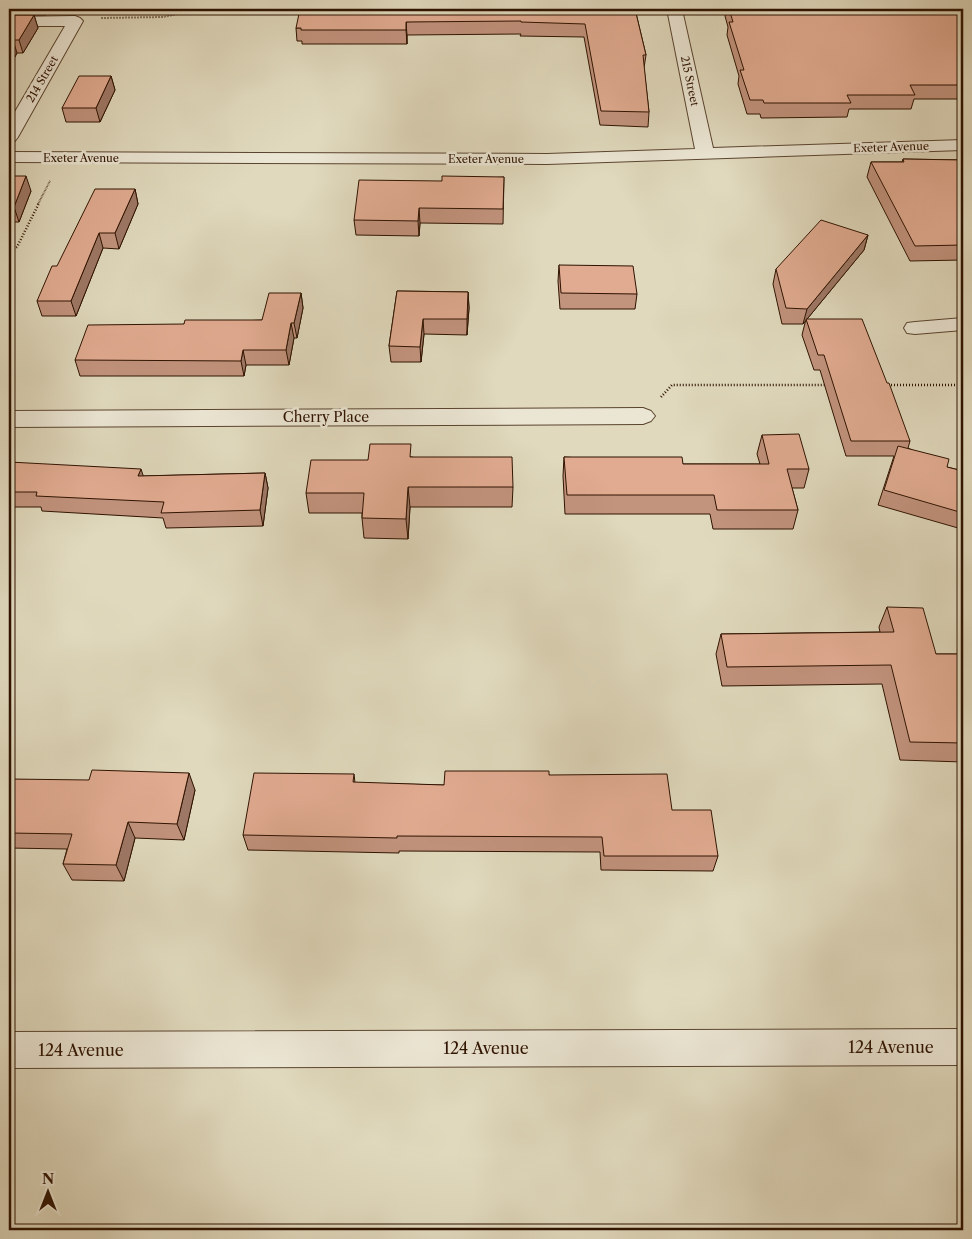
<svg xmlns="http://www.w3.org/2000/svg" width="972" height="1239" viewBox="0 0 972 1239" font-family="'Libre Caslon Text',serif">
<rect width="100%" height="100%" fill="#e0d9bd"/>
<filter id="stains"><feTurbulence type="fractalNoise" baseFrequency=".004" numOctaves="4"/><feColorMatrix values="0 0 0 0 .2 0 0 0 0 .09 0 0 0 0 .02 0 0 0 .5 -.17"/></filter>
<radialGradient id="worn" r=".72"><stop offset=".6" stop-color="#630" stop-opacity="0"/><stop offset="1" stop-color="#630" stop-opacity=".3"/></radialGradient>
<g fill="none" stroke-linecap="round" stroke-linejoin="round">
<defs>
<path id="street" d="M613,9h157l-2,4 -5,1h-80l30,134 250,-8v10l-416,14 -538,-2v-10l538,2 148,-5 -27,-135 -48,-1 -5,-1z
M75,16l5,2 3,3 -65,116 -3,4 -6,1v-20l56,-96h-56v-9z
M963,318v12l-48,4 -8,-1 -3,-5 3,-5 8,-1z
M643,408l8,3 4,5 -4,5 -8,3 -634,3v-16z
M963,1029v36l-954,3v-36z"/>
</defs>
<!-- street casing -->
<use href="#street" stroke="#5a442f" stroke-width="2"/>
<!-- path-far1 -->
<path stroke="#2e1200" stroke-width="2" stroke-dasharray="0.5 1" stroke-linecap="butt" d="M101,18l62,-1 38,-8
M38,204l12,-23"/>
<!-- path -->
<path stroke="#2e1200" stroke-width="2.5" stroke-dasharray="1 2" stroke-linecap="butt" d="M9,253l8,-6 22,-44
M888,385h75
M661,397l11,-12h155"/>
<!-- street -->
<use href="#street" fill="#ebe6d4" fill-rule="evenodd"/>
</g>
<!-- wall -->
<path fill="#c2937d" stroke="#2e1200" d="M9,9h40l-3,6h-12l4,13 -15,25h-6l-8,15z
M635,9l11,46 -2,13 5,44 -1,15 -48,-2 -16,-88 -64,-1 1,-2 -114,1v9h-105v-3h-5l-1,-13z
M726,9h237v90h-49l-3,10h-62l-2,8 -86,1 -1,-4h-13l-9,-30 1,-8 -12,-41 1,-8 -3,-11z
M111,76l4,14 -15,32h-34l-4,-14z
M903,159l60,1v100l-53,1 -43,-84 4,-15h31z
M9,176l22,15 -12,31h-10z
M504,177l-1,47 -83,-1 -1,13 -63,-1 -2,-15 88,-39z
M135,189l3,15 -19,45 -16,-1 -27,68h-34l-5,-15z
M868,235l-4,15 -61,74h-21l-9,-40 3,-15z
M559,265l78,29 -2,15h-75l-2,-28z
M397,291l71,1 1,16 -2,27 -43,-1 -3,28h-30l-2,-16z
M301,293l2,15 -6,30h-3l-5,27h-43l-2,11h-164l-5,-16 109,-36 78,-4z
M806,319l104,122 -2,7 39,19 16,4v45l-5,12 -80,-23 16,-49h-48l-26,-86h-6l-12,-35z
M762,435l47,34 -5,19h-12l6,22 -5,19h-80l-3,-15h-145l-2,-38 1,-19 119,7h77l-3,-10z
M412,457l101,30 -1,20h-102l-2,32 -44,-1 -2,-20v-5h-53l-3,-20 62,-33z
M9,462l134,14 122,-3 3,15 -5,38 -97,2 -3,-10 -121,-7 -1,-4h-32z
M887,607l49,47h27v108l-63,-2 -18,-76 -160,2 -6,-32 5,-20 159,-2 -1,-5z
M354,774l1,9 89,2 105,-10 123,35 46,46 -5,15 -112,-1 -1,-18 -201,-1v2l-151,-3 -5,-15z
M9,779l186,11 -11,50 -49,-2 -11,43 -52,-1 -9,-16 4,-15 -58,-1z"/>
<!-- shaded-wall -->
<path fill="#9e7866" stroke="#2e1200" d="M44,9h5l-3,6z
M34,15l4,13 -15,25 -4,-13z
M406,22l1,13v9l-1,-14z
M13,40l4,13 -8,15v-21z
M111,76l4,14 -15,32 -4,-14z
M26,176l5,15 -12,31 -5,-15z
M135,189l3,15 -19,45 -4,-16z
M419,208l1,15 -1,13 -1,-15z
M99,233l4,15 -27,68 -5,-15z
M868,235l-4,15 -61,74 4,-15z
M468,292l1,16 -2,27v-16z
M301,293l2,15 -6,30 -3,-15z
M423,319l1,15 -3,28 -1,-15z
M291,323l3,15 -5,27 -3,-15z
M243,350l3,15 -2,11 -3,-15z
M141,469l5,15 -8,-8z
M265,473l3,15 -5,38 -3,-16z
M408,487l2,20 -2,32 -2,-20z
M189,773l6,17 -11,50 -7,-16z
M128,822l7,16 -11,43 -8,-16z"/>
<!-- building -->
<path fill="#e1ab91" stroke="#2e1200" d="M300,9h335l11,46h-3l6,57 -48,-1 -16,-87 -64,-2v-1l-115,1v8h-105v-2h-5z
M729,9h234v76h-53l5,10h-68l4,8h-87l-1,-3h-13l-10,-30h4l-15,-48h4z
M9,15h25l-15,25h-6l-4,7z
M79,76h32l-15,32h-34z
M903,159l60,1v85l-48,1 -44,-84h33z
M9,176h17l-12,31h-5z
M442,176l62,1 -1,32 -84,-1 -1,13 -64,-1 5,-40 83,1z
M95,189h40l-20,44h-16l-28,68h-34l15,-35h5z
M821,220l47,15 -61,74 -21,-1 -10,-39z
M559,265l74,1 4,28 -76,-1z
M397,291l71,1 -1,27h-44l-3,28 -31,-1z
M269,293h32l-7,30h-3l-5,27h-43l-2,11 -166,-1 13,-35 96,-1 1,-4h77z
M806,319h56l25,64h2l21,58h-59l-27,-86h-6z
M799,434l10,35h-22l11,41h-81l-3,-15h-147l-3,-38h118l1,7h86l-7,-29z
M370,444h41l-1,13h102l1,30h-105l-2,32 -44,-1 2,-25h-58l5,-33h57z
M898,446l51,13 -2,8 16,4v42l-79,-23z
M9,462l132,7 -3,7 127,-3 -5,37 -99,3 3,-11 -128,-6 1,-4h-28z
M887,607l36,1 13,46h27v89l-53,-1 -19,-77 -164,2 -6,-33 173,-2z
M92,770l97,3 -12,51 -49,-2 -12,43 -53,-1 9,-30 -63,-1v-54l80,1z
M445,771h104v4l118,-1 5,36h39l7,46h-114l-2,-19 -205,-1v2l-154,-3 11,-62 100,1 -1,8 91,3z"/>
<g text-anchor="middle" stroke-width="5" stroke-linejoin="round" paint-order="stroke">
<!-- far-street labels -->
<g font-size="11" fill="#2e1200" stroke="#ebe6d4">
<text transform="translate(42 79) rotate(-60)" y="4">214 Street</text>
<text transform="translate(690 81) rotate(78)" y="4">215 Street</text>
<text transform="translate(891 147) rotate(-2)" y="4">Exeter Avenue</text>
<text x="81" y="162">Exeter Avenue</text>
<text x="486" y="163">Exeter Avenue</text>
</g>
<!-- street labels -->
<g font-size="14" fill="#2e1200" stroke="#ebe6d4">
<text x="326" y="422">Cherry Place</text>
</g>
<!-- near-street labels -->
<g font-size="16" fill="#2e1200" stroke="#ebe6d4">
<text x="891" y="1053">124 Avenue</text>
<text x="486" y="1054">124 Avenue</text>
<text x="81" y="1056">124 Avenue</text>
</g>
</g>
<!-- margin -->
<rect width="972" height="1239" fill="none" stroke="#e0d9bd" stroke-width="30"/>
<rect x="10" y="10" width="952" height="1219" fill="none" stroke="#2e1200" stroke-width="2.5"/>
<rect x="15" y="15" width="942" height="1209" fill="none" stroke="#2e1200"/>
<!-- north arrow -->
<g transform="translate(48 1192)" stroke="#ebe6d4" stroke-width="4" paint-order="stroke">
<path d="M0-4L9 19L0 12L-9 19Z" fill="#2e1200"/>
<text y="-8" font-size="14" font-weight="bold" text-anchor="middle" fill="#2e1200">N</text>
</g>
<rect width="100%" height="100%" filter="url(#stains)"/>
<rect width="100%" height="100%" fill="url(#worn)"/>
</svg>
